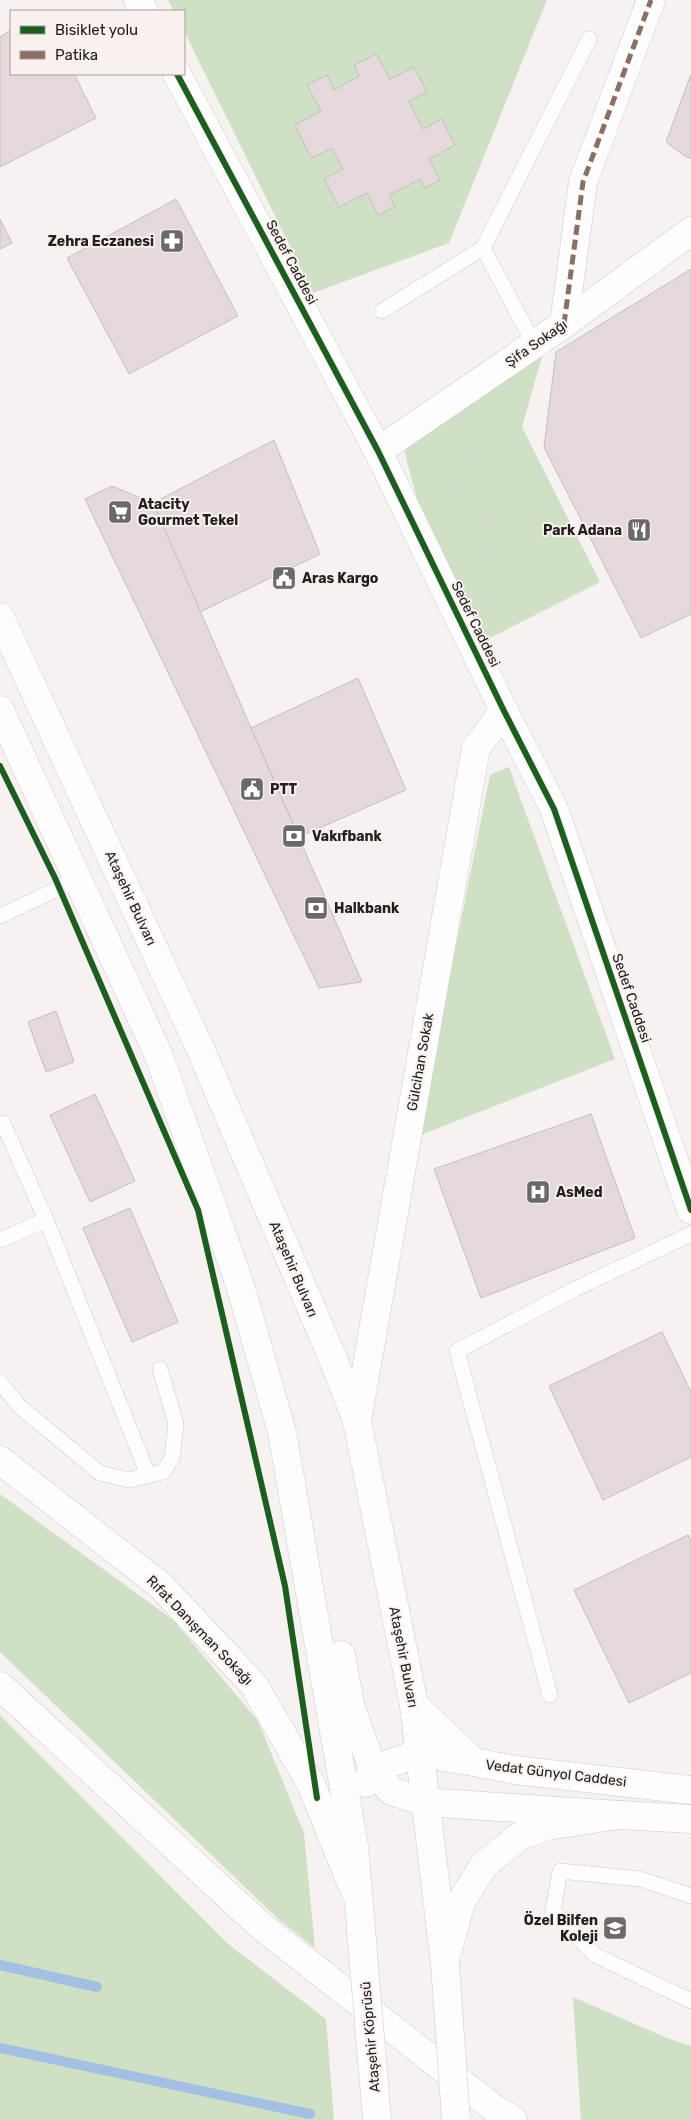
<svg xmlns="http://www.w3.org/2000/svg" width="691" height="2120" viewBox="0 0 691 2120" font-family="Rubik,sans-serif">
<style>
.green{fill:#cfe0c4}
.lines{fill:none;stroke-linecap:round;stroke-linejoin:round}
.stream{stroke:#a3c0e3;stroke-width:10}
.building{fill:#e6d9dc;stroke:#c3bfc0}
.service-casing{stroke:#cecbca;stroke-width:16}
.minor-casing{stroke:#cecbca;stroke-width:29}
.tertiary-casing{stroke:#cecbca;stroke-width:29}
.secondary-casing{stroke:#cecbca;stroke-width:29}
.motorway-casing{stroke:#cecbca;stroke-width:29}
.path{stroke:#dbd9d9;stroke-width:3;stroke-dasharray:1 4;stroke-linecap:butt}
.service{stroke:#fefdfd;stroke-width:15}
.minor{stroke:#fefdfd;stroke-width:28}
.tertiary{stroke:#fefdfd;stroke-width:28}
.secondary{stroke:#fefdfd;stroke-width:28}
.motorway{stroke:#fefdfd;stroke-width:28}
.secondary-bridge-casing{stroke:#cecbca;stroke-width:29;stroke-linecap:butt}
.secondary-bridge{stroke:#fefdfd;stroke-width:28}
.quiet{stroke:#8d6e63;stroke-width:5;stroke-dasharray:10 5;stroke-linecap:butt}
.cycleway-casing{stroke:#f9f1ee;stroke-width:9}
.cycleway{stroke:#1b5e20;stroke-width:6}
.labels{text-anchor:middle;stroke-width:4;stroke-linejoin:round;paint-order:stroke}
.poi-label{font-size:14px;font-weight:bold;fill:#22201f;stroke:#f9f1ee;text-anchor:start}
.street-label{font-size:14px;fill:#22201f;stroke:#f9f1ee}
</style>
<rect width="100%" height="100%" fill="#f6f2f1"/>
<!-- green -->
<g class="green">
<path d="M168 0H547L449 243 313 293 184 31V11H174Z"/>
<path d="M544 349 522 427 600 582 484 641 419 507 404 450Z"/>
<path d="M509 767 615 1059 418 1136 490 775Z"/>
<path d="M0 1494 173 1620 258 1721 304 1833 315 1948 277 1918 0 1652Z"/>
<path d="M0 1715 227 1943 326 2019 334 2120H0Z"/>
<path d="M573 1997 667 2038 691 2046V2120H581Z"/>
</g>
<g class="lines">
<!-- stream -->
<g class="stream">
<path d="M0 1965 97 1987"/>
<path d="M0 2048 310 2114"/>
</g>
</g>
<!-- building -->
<g class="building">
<path d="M11 30V74H74L96 118 0 167V37Z"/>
<path d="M376 54 390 79 414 67 427 92 409 101 423 129 442 119 455 145 429 159 440 180 425 188 420 179 389 195 395 207 378 215 367 193 339 207 324 179 343 169 332 148 311 158 295 125 321 111 307 85 327 75 334 90 359 76 354 65Z"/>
<path d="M691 74V158L686 157 666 142Z"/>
<path d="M176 199 238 316 129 374 67 258Z"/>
<path d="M0 219 12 243 0 249Z"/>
<path d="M691 269V614L641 638 544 447 556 352Z"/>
<path d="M274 440 320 554 200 612 153 503Z"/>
<path d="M112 486 153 503 362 982 319 988 85 499Z"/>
<path d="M358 678 406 790 299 837 251 728Z"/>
<path d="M56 1011 74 1062 46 1072 28 1022Z"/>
<path d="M95 1094 135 1181 90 1202 50 1115Z"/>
<path d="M591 1114 635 1238 481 1298 434 1169Z"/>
<path d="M130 1208 178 1322 132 1342 83 1228Z"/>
<path d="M662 1332 691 1392V1457L603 1500 549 1386Z"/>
<path d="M688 1535 691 1542V1673L629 1703 574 1590Z"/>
</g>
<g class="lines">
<defs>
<g id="service">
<path d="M382 311 483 248"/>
<path d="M534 344 483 248 589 39"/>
<path d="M0 916 77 880"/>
<path d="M3 1123 46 1220 148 1475"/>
<path d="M0 1240 46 1220"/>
<path d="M0 1382 19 1406 100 1473 129 1480 163 1472 172 1458 176 1424 160 1369"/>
<path d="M550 1695 457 1351 573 1290 691 1234"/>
<path d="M691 1896 640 1879 560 1871 553 1911 595 1955 691 2001"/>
</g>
<g id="minor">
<path d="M138 0 144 11"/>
<path d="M177 74 378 451 504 711 554 809 691 1210"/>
<path d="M564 324 583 182 651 0"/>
<path d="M378 451 564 324 691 231"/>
<path d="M357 1421 476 748 504 711"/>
</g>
<path id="tertiary" d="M0 1460 160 1585 254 1685 311 1784 355 1892"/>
<g id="secondary">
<path d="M0 617 200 1048 333 1359 357 1421 414 1705 445 1964"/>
<path d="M0 710 159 1056 240 1285 282 1432 354 1846 363 1953"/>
<path d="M341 1655 351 1708 373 1769 391 1791 425 1802 619 1815"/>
<path d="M414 1705 474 1762 515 1770 691 1790"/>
<path d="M366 1783 373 1769 420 1753 474 1762"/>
<path d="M448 1950 461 1902 484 1865 520 1836 547 1826 619 1815 691 1819"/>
</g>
<path id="motorway" d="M0 1686 261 1926 495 2109 513 2120"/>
</defs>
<!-- service casing -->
<use href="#service" class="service-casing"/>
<!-- minor casing -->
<use href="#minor" class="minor-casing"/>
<!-- tertiary casing -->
<use href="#tertiary" class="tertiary-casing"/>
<!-- secondary casing -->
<use href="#secondary" class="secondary-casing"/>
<!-- motorway casing -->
<use href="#motorway" class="motorway-casing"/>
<!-- path -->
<g class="path">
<path d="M456 434 474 462"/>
<circle cx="491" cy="487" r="30"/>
<path d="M432 493 462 490"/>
<path d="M465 564 488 552 489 517"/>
<path d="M484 604 506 591 510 575 488 552"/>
<path d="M445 1088 601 1038"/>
</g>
<!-- service -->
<use href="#service" class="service"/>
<!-- minor -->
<use href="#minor" class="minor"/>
<!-- tertiary -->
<use href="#tertiary" class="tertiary"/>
<!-- secondary -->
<use href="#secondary" class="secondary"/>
<!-- motorway -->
<use href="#motorway" class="motorway"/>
<defs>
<g id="secondary-bridge">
<path d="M363 1953 377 2120"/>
<path d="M445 1964 456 2120"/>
</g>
</defs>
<!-- secondary-bridge casing -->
<use href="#secondary-bridge" class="secondary-bridge-casing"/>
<!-- secondary-bridge -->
<use href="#secondary-bridge" class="secondary-bridge"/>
<!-- quiet -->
<path class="quiet" d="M564 324 583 182 651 0"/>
<defs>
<g id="cycleway">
<path d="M177 74 378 451 504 711 554 809 691 1210"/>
<path d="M0 766 55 878 198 1210 285 1586 317 1798"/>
</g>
</defs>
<!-- cycleway casing -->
<use href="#cycleway" class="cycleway-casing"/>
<!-- cycleway -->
<use href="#cycleway" class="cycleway"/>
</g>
<!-- icons -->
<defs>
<symbol id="pharmacy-square" viewBox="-11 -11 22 22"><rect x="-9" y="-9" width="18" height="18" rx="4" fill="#6c6a68" stroke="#f9f1ee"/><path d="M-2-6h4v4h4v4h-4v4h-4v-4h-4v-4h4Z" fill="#fff"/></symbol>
<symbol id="supermarket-square" viewBox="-11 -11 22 22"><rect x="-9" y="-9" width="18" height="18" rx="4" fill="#6c6a68" stroke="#f9f1ee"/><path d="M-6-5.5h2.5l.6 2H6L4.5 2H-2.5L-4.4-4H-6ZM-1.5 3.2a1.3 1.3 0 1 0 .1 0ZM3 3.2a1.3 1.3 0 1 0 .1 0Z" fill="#fff"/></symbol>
<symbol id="restaurant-square" viewBox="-11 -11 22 22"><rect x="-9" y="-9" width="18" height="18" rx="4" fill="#6c6a68" stroke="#f9f1ee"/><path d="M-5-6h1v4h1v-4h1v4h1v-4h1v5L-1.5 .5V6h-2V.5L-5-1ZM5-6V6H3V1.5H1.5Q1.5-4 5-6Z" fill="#fff"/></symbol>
<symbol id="civic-square" viewBox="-11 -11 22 22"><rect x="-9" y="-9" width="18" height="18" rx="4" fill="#6c6a68" stroke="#f9f1ee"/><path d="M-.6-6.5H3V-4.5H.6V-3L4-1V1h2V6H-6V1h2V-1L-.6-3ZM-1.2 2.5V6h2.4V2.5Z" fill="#fff"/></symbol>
<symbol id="bank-square" viewBox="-11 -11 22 22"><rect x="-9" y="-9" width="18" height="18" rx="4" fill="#6c6a68" stroke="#f9f1ee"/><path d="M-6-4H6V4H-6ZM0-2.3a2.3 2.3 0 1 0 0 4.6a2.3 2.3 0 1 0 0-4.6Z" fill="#fff"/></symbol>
<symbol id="hospital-square" viewBox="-11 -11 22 22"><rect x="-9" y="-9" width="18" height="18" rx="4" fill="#6c6a68" stroke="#f9f1ee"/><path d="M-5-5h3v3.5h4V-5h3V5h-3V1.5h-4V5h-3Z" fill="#fff"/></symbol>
<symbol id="school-square" viewBox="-11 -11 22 22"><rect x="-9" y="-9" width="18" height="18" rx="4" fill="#6c6a68" stroke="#f9f1ee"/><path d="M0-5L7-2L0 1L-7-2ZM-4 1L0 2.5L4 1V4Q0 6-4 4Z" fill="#fff"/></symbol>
</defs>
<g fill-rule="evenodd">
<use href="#pharmacy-square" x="158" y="227" width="28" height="28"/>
<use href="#supermarket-square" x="106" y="498" width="28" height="28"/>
<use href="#restaurant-square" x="625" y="516" width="28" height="28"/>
<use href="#civic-square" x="270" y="564" width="28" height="28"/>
<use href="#civic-square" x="238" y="775" width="28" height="28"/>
<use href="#bank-square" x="280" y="822" width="28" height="28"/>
<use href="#bank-square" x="302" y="894" width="28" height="28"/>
<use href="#hospital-square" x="524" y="1178" width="28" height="28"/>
<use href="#school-square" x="601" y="1914" width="28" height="28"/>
</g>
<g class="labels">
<!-- poi labels -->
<g class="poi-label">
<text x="154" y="246" text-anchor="end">Zehra Eczanesi</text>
<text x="138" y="509">Atacity<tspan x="138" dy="16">Gourmet Tekel</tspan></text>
<text x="622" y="535" text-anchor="end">Park Adana</text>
<text x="302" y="583">Aras Kargo</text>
<text x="270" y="794">PTT</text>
<text x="312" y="841">Vakıfbank</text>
<text x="334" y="913">Halkbank</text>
<text x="556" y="1197">AsMed</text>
<text x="598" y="1925" text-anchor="end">Özel Bilfen<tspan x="598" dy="16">Koleji</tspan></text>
</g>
<!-- street labels -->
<g class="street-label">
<text transform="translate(292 262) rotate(62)" y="5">Sedef Caddesi</text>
<text transform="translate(536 343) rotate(-35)" y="5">Şifa Sokağı</text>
<text transform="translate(476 624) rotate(64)" y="5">Sedef Caddesi</text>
<text transform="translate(131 898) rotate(65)" y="5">Ataşehir Bulvarı</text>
<text transform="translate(632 998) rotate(71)" y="5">Sedef Caddesi</text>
<text transform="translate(420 1062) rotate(-80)" y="5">Gülcihan Sokak</text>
<text transform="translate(294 1269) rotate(67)" y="5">Ataşehir Bulvarı</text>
<text transform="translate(200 1630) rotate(46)" y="5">Rıfat Danışman Sokağı</text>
<text transform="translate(404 1657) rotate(79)" y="5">Ataşehir Bulvarı</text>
<text transform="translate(556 1773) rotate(7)" y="5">Vedat Günyol Caddesi</text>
<text transform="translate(370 2037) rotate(-95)" y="5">Ataşehir Köprüsü</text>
</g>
</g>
<!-- legend -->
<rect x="10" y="10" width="175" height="65" fill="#f9f1ee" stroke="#a39d9b"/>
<rect x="20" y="26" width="25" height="8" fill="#1b5e20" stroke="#a39d9b"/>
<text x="55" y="35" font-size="15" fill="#22201f">Bisiklet yolu</text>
<rect x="20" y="51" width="25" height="8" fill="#8d6e63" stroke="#a39d9b"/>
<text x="55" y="60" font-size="15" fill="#22201f">Patika</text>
</svg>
